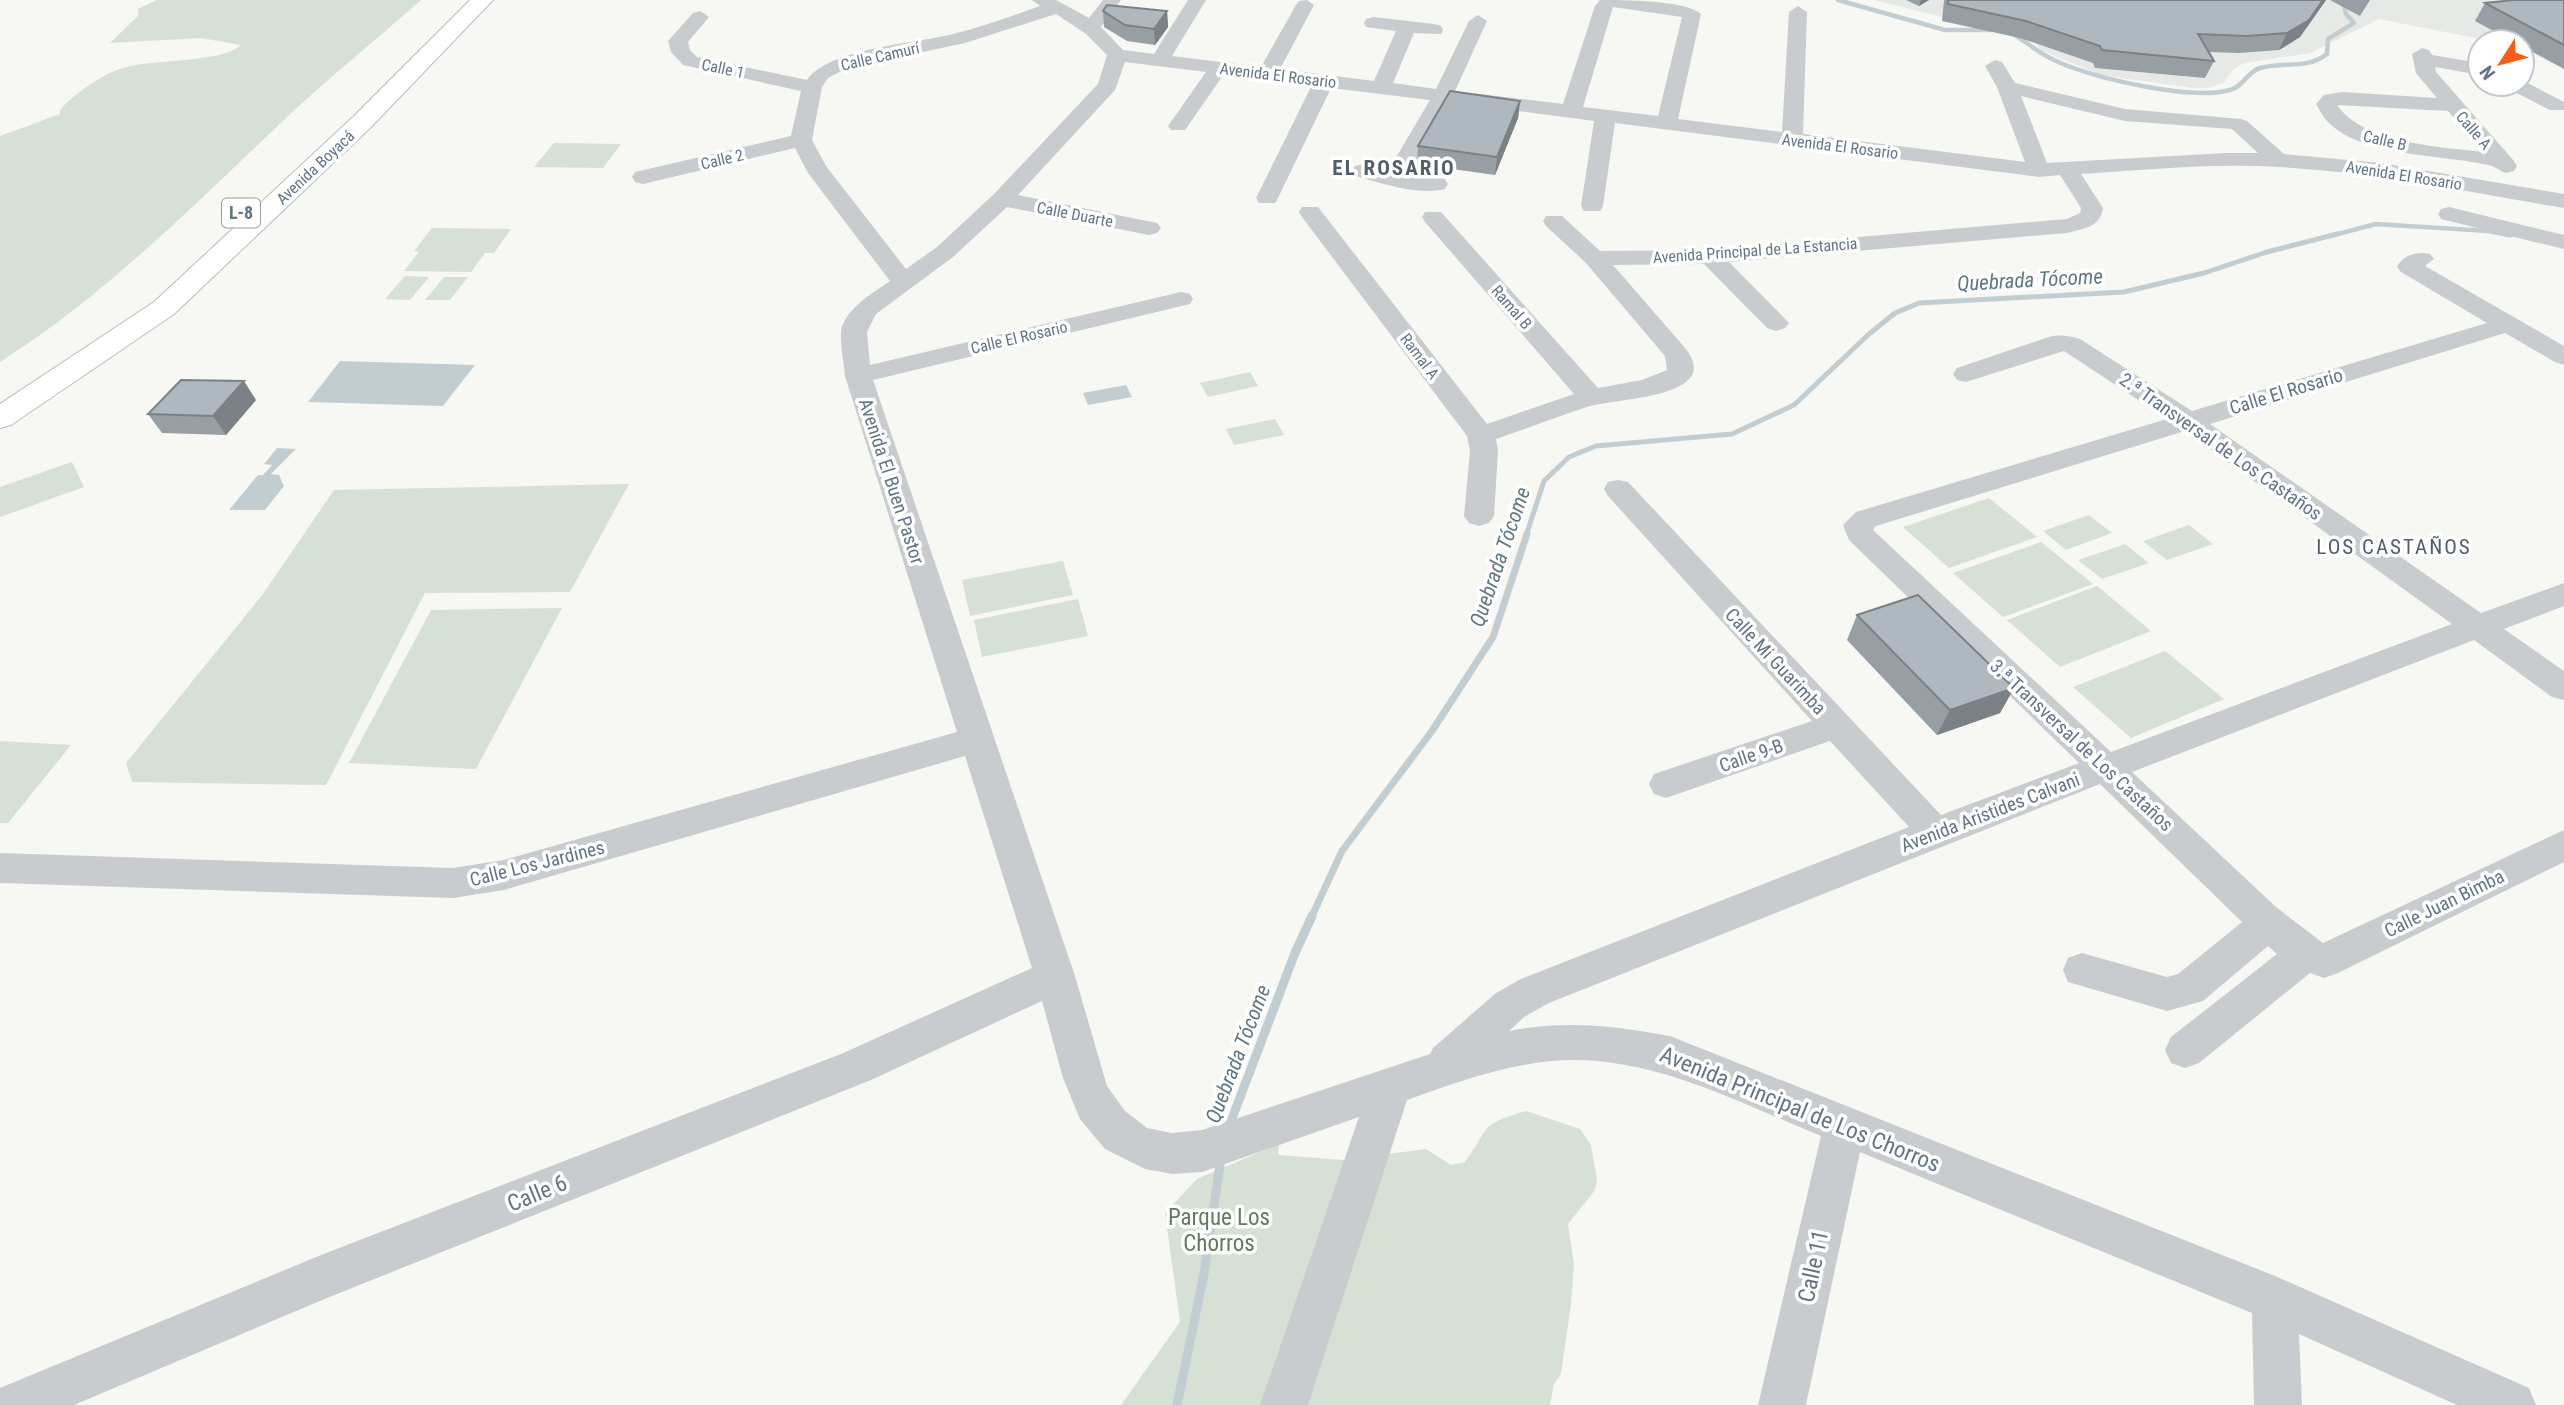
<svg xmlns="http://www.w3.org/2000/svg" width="2564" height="1405" viewBox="0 0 2564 1405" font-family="'Roboto Condensed',sans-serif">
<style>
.built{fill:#e7e9e7}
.green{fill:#d7e0d4}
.water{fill:#c2cdd2}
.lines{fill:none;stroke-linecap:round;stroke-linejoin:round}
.stream-far3{stroke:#c2cdd2;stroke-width:4.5}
.stream-far2{stroke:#c2cdd2;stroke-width:5}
.stream-far1{stroke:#c2cdd2;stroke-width:7}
.stream{stroke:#c2cdd2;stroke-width:9}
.highway-casing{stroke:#babdc0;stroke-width:2}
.minor{fill:#c9cccf;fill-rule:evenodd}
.highway{fill:#fff;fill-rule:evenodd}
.wall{fill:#979ea4}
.shaded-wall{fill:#7b8186}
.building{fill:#b0b8bf;stroke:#7b8186;stroke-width:2}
.labels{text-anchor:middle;stroke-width:7;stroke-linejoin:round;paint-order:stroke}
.far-street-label{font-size:16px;fill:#637488;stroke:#fff}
.shield{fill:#fff;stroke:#929eac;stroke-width:2}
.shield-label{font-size:18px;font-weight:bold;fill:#637488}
.street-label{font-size:19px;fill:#637488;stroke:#fff}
.far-district-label{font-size:21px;font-weight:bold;letter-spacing:2px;fill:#515e6c;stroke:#fff}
.water-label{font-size:21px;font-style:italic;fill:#5f7784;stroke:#fff}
.neighbourhood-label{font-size:21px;letter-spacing:2px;fill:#515e6c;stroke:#fff}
.near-street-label{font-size:23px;fill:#637488;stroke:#fff}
.near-park-label{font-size:23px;fill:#61795e;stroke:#fff}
</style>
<rect width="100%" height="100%" fill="#f7f7f3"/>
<!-- built -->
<path class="built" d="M1874 0H2564V69L2522 48V42H2496L2379 19 2310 53 2244 63 2233 70 2223 83 2208 88H2193L2100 75 2041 50 2034 40Z"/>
<!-- green -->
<g class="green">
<path d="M157 0H421C377 39 331 76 288 116 197 202 107 294 0 362V136L60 114V110C74 94 102 74 123 68 151 59 223 63 241 45L201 38 110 43 138 16V9Z"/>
<path d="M554 143 621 144 603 168 534 167Z"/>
<path d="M432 228 511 229 494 253H485L471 272 404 271 419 252 414 251Z"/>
<path d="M405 276 429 277 410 300 385 299Z"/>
<path d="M444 277H468L450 300H425Z"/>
<path d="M1250 372 1258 386 1208 397 1200 383Z"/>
<path d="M1275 419 1284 435 1234 445 1226 429Z"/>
<path d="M72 462 84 487 0 517V487Z"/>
<path d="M629 484 570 592 425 593 326 785 132 782 126 763 263 594 334 490Z"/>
<path d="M1989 498 2037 537 1949 568 1903 527Z"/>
<path d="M2089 515 2112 533 2066 550 2043 531Z"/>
<path d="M2189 525 2213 544 2167 560 2143 541Z"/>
<path d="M2041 542 2093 584 2003 617 1953 573Z"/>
<path d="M2125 544 2149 563 2102 579 2078 560Z"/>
<path d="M1063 561 1073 595 970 616 962 580Z"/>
<path d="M2097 586 2151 631 2060 667 2007 620Z"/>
<path d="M1078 599 1088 636 982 657 974 620Z"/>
<path d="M562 608 476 769 349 763 431 610Z"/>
<path d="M2165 651 2224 699 2131 738 2073 687Z"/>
<path d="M0 741 71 745 8 823H0Z"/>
<path d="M1526 1111 1580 1129 1591 1145 1597 1179 1595 1190 1568 1224 1574 1264 1571 1304 1561 1374 1554 1384 1550 1405H1121L1180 1322 1165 1213 1197 1179 1279 1144 1278 1155 1344 1160 1426 1149 1451 1165 1465 1162C1491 1126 1479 1125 1526 1111Z"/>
</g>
<!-- water -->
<g class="water">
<path d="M340 361 475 365 443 406 308 402Z"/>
<path d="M1126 385 1132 397 1088 405 1083 393Z"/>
<path d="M277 448 296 449 271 474 279 475 284 486 265 510H229L258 475H263L272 465 264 464Z"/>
</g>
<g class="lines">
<!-- stream-far3 -->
<g class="stream-far3">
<path d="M1838 0 1945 30H1990"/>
<path d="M2015 35C2029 44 2040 54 2056 61 2094 78 2190 101 2230 90 2243 87 2247 72 2260 68 2283 61 2307 70 2327 54L2328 39 2354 23 2346 14 2343 0"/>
<path d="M2330 236 2376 224 2488 231 2510 235"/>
</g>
<!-- stream-far2 -->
<g class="stream-far2">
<path d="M2505 234 2510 235"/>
<path d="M1526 536 1544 481 1569 457 1596 446 1732 434 1794 405 1869 334 1895 313 1919 303 2124 292 2204 273 2267 252 2337 234"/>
</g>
<!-- stream-far1 -->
<path class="stream-far1" d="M1311 918 1342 851 1432 731 1493 637 1527 534"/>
<!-- stream -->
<g class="stream">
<path d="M1228 1129 1295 953 1312 916"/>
<path d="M1177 1405 1204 1274 1221 1158"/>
</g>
<defs>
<path id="highway" d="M470 0H493L371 127 174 314 11 425 0 428V404L154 302 353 117Z"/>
</defs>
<!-- highway casing -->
<use href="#highway" class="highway-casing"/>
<!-- minor -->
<g class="minor">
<path d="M1032 0H1056L1089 18 1103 0H1121L1101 27 1123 50 1154 54 1188 0H1206L1172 56 1261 67 1296 5 1299 1 1307 0 1314 5 1280 69 1374 81 1396 31 1366 27 1364 23 1366 19 1373 17 1434 24 1441 26 1443 30 1441 34 1414 33 1393 83 1436 89 1469 21 1478 15 1487 21 1455 91 1563 104 1595 6 1600 0C1623 0 1686 0 1701 14L1678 119 1782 132 1789 12 1798 6 1807 12 1803 134 2025 162 1997 87 1985 66 1995 60 2002 62 2015 83 2125 109 2241 119 2247 121 2284 154 2381 163 2564 194V208C2469 192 2374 172 2278 167 2213 163 2146 170 2081 174L2103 208C2101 227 2083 229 2067 233L1729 262 1789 323 1785 328 1776 331 1767 328 1704 264 1613 265 1686 349C1692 357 1698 369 1690 378 1672 399 1614 399 1587 407 1556 417 1526 429 1496 439L1498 451 1494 516 1489 523 1479 526 1469 523 1464 516 1470 451 1467 436 1302 217 1299 212 1302 207H1318L1487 424 1574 394 1425 222 1422 217 1425 212H1441L1598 388 1642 380 1667 370 1665 356 1586 263 1546 226 1543 221 1546 216H1562L1600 251 1710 250 2067 219 2080 213 2081 208 2060 175 2039 177 1615 123 1603 206 1600 211H1584L1581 206 1594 121 1449 102 1408 174 1445 179 1448 184 1445 189C1417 196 1382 183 1355 176L1352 171 1355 166 1363 164 1388 171 1430 100 1331 88 1278 198 1275 203H1259L1256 198 1312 85 1224 74 1185 130H1171L1168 126 1206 72 1125 62 1115 90 1018 195 1157 223 1161 228 1157 233 1149 235 1007 207 953 257 876 314 867 332 870 365 1181 292 1190 294 1193 299 1190 304 873 380 1075 976 1107 1086 1125 1111 1147 1128 1172 1133 1202 1130 1430 1054 1433 1048 1496 993 1521 979 1909 827 1830 741 1666 798 1654 794 1649 784 1654 774 1812 721 1608 496 1604 489 1608 482 1618 480 1628 482 1941 815 2079 763 1849 540 1843 525 1856 512 2167 419 2064 351 1966 382 1957 380 1953 374 1957 368 2049 337C2060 334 2069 336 2080 339L2192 411 2487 323 2401 272 2397 267C2403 255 2417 251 2430 254L2434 259 2425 266 2564 346V365L2555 362 2505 333 2210 424 2481 613 2564 583V606L2504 629 2564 671V700L2552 697 2474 640 2132 772 2276 907 2323 943 2564 830V862L2338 973 2324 978 2310 973 2199 1063 2185 1068 2171 1063 2165 1050 2171 1037 2277 954 2268 946 2203 1001 2167 1011 2068 982 2063 970 2068 958 2082 953 2167 977 2178 974 2242 922 2100 784 1549 1003 1524 1017 1509 1031C1568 1020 1612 1026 1670 1036L2275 1276 2529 1388 2536 1405H2457L2299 1334 2302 1405H2254L2252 1313 1860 1152 1806 1405H1758L1821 1136C1730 1099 1636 1047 1535 1063 1490 1070 1449 1085 1407 1100L1308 1405H1260L1359 1117 1202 1172 1172 1174 1145 1169 1105 1149 1080 1119 1063 1078 1042 1001 871 1080 327 1298 74 1405H0V1388L321 1255 841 1054 1032 968 965 756 504 890 453 898 0 883V853L453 868 504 860 957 732 845 376C844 362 840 346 841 332 844 309 873 293 890 281L808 173 795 148 643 184 635 182 632 177 635 172 791 136 801 91 683 65 671 52 668 41 693 13 700 11 709 17 688 42 690 50 697 57 807 80C829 48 914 44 953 34 982 27 1011 16 1040 6ZM1613 7 1682 17 1658 116 1583 107ZM1056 14 1086 34 1107 55 1098 84 994 194 937 247 906 269 826 166 812 140 822 87 828 78 847 68 965 43ZM2021 96 2125 121 2232 129 2258 153H2226L2047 163ZM2185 431 2452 624 2111 752 1873 530 1876 526Z"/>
<path d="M2422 48 2429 50 2432 55 2480 63V75L2435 67 2436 72 2514 161 2517 166 2514 171 2506 173C2500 171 2497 168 2492 166 2446 154 2363 158 2328 122 2323 117 2320 110 2316 104L2324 95 2342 92 2437 98 2416 73 2412 54ZM2337 105 2448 111 2483 152C2440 147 2363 143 2337 105Z"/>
<path d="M2522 80 2564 102V110H2550L2507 88 2504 84H2522Z"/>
<path d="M2449 207 2564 235V249L2441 219 2438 214 2441 209Z"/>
</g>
<!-- highway -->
<use href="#highway" class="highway"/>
</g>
<!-- wall -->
<g class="wall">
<path d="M1906 0H1929L1919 6Z"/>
<path d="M1944 0H2326L2300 37 2279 50 2239 53 2209 52 2214 61 2205 78 2095 68 2093 63 2020 38 1942 21Z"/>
<path d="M2330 0H2370L2360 16Z"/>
<path d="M2564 0V69L2522 46V42H2514L2475 21 2485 3Z"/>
<path d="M1103 11H1167L1168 27 1155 45 1127 41 1104 27Z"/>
<path d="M1520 101 1518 118 1495 175 1417 164 1418 146Z"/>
<path d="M256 400 226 435 162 433 148 414Z"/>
<path d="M1857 615 2014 688 2000 713 1937 735 1847 640Z"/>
</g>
<!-- shaded-wall -->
<g class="shaded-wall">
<path d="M1921 0H1929L1919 6Z"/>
<path d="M2323 0H2326L2300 37 2279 50 2287 33Z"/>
<path d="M1167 11 1168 27 1155 45 1154 29Z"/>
<path d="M1520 101 1518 118 1495 175 1497 157Z"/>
<path d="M244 381 256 400 226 435 213 416Z"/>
<path d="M2014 688 2000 713 1937 735 1950 710Z"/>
</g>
<!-- building -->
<g class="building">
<path d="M1948 0H2323L2309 20 2287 33 2247 36 2198 34 2214 61 2102 50 2100 46 2026 21 1948 4Z"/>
<path d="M2514 0H2564V45L2485 3Z"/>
<path d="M1107 5 1167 11 1154 29 1125 25 1103 11Z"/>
<path d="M1450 91 1520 101 1497 157 1418 146Z"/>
<path d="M181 380 244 381 213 416 148 414Z"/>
<path d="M1918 595 2014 688 1950 710 1857 615Z"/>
</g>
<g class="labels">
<!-- far-street labels -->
<g class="far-street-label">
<text transform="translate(880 56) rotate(-13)" y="6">Calle Camurí</text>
<text transform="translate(723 68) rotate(12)" y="6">Calle 1</text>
<text transform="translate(1278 75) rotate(7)" y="6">Avenida El Rosario</text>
<text transform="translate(2474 130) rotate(49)" y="6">Calle A</text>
<text transform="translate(2385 140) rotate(13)" y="6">Calle B</text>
<text transform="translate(1840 146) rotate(7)" y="6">Avenida El Rosario</text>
<text transform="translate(722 159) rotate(-13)" y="6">Calle 2</text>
<text transform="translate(315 167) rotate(-43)" y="6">Avenida Boyacá</text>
<text transform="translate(2404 175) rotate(9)" y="6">Avenida El Rosario</text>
<text transform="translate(1075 214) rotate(11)" y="6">Calle Duarte</text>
<text transform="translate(1755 250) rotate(-4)" y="6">Avenida Principal de La Estancia</text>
<text transform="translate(1512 307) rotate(49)" y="6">Ramal B</text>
<text transform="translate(1019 337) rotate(-13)" y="6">Calle El Rosario</text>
<text transform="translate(1420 356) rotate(53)" y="6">Ramal A</text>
</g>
<!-- shield labels -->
<rect class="shield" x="222" y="198.5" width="38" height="29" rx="5"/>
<g class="shield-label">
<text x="241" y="219">L-8</text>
</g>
<!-- street labels -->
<g class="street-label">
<text transform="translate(2286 391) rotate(-17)" y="7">Calle El Rosario</text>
<text transform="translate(2221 446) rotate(35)" y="7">2.ª Transversal de Los Castaños</text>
<text transform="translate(892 481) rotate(72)" y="7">Avenida El Buen Pastor</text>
<text transform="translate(1776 661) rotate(47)" y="7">Calle Mi Guarimba</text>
<text transform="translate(2082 745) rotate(43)" y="7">3.ª Transversal de Los Castaños</text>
<text transform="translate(1751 755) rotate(-19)" y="7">Calle 9-B</text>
<text transform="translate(1990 812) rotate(-21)" y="7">Avenida Aristides Calvani</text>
<text transform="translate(537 863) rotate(-14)" y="7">Calle Los Jardines</text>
<text transform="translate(2444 903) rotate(-26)" y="7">Calle Juan Bimba</text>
</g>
<!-- far-district labels -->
<g class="far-district-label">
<text x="1394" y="175">EL ROSARIO</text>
</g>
<!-- water labels -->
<g class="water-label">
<text transform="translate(2030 280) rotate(-3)" y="7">Quebrada Tócome</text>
<text transform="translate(1500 557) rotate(-71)" y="7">Quebrada Tócome</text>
<text transform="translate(1238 1054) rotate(-69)" y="7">Quebrada Tócome</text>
</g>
<!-- neighbourhood labels -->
<g class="neighbourhood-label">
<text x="2394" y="554">LOS CASTAÑOS</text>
</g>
<!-- near-street labels -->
<g class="near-street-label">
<text transform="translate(1800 1109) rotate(22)" y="8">Avenida Principal de Los Chorros</text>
<text transform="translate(537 1193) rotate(-22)" y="8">Calle 6</text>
<text transform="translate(1813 1266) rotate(-78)" y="8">Calle 11</text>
</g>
<!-- near-park labels -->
<g class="near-park-label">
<text x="1219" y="1225">Parque Los<tspan x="1219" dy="26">Chorros</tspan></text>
</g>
</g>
<!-- north arrow -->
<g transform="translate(2501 63) rotate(234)"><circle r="33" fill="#ffffff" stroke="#c1c7cf" stroke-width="2"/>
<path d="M0-5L12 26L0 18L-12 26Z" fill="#f55e15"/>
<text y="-10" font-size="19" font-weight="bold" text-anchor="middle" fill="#637488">N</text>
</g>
</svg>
